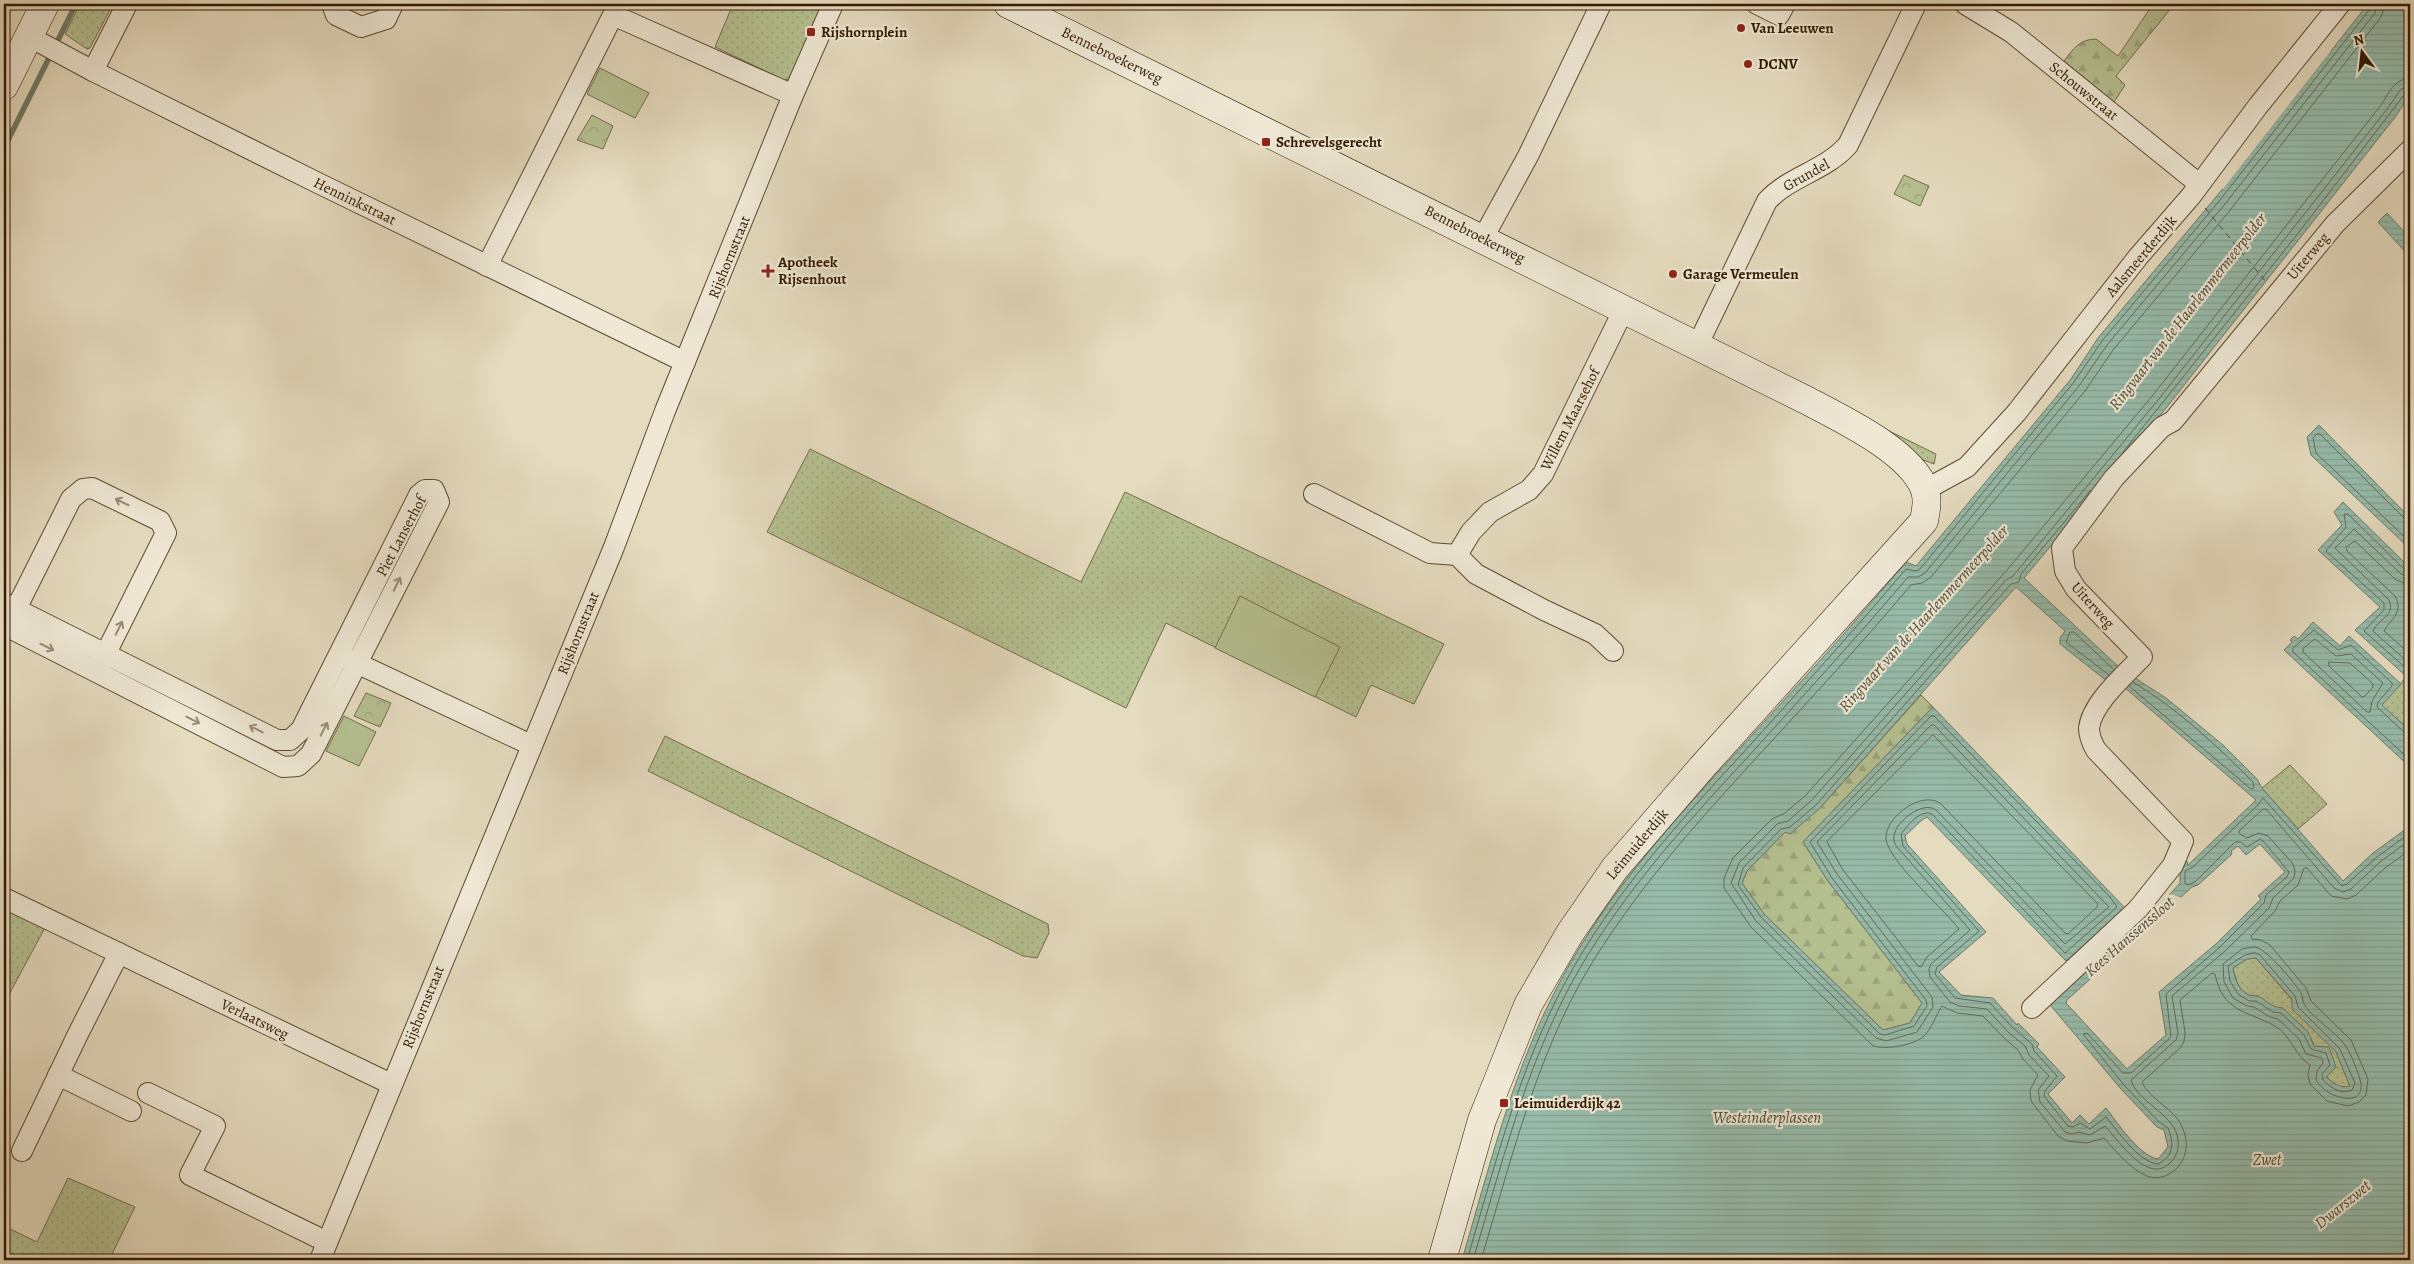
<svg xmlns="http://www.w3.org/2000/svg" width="2414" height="1264" viewBox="0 0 2414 1264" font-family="Alegreya,serif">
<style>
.grass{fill:url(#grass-dots);stroke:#746d48}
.forest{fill:url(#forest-firs);stroke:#746d48}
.park{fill:url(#park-crowns);stroke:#746d48}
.pitch{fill:#b5c091;stroke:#746d48}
.water{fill:url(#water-rules);stroke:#6f7b67;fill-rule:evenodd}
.pier{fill:#e5dbbf}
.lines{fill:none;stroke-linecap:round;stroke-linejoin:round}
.shore{stroke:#646b56;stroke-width:1}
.stream{stroke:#6f7b67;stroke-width:5.5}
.ferry{stroke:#504b34;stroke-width:1;stroke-dasharray:6 5;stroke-linecap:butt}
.street-casing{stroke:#5f4a30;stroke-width:22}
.secondary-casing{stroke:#321a00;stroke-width:29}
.street{stroke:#eee8d5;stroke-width:20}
.secondary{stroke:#eee8d5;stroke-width:28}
.oneway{stroke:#998b75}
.poi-dot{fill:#8f2418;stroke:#eee8d5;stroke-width:2}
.labels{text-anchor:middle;stroke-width:4.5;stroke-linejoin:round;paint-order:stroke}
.poi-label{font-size:15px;font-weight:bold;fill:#321a00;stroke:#eee8d5;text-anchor:start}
.street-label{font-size:15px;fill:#321a00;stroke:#eee8d5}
.water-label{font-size:16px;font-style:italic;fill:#504b34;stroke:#eee8d5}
</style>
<defs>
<pattern id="grass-dots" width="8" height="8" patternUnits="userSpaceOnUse" patternTransform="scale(1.25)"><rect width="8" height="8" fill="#b5c091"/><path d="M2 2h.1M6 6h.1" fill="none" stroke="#9ca47b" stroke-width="1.8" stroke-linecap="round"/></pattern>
<pattern id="forest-firs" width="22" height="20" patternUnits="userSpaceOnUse" patternTransform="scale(1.25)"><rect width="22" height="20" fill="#b5c091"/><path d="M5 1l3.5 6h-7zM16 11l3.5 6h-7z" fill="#9ca47b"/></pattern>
<pattern id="park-crowns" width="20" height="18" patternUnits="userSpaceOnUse" patternTransform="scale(1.25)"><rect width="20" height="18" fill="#b5c091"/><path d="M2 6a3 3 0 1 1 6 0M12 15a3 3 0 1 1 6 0" fill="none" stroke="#9ca47b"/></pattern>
<pattern id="water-rules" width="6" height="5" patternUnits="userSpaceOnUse" patternTransform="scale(1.25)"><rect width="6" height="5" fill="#97bcac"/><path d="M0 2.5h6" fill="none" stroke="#83a192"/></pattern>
</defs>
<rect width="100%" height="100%" fill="#e5dbbf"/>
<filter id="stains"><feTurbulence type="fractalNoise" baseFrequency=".004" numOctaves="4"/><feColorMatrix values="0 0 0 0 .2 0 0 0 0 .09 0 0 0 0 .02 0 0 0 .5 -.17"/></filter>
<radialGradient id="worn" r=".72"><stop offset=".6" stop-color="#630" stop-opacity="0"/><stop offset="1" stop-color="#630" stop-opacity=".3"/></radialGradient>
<!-- grass -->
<g class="grass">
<path d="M80 4H113L90 48 87 49 65 34Z"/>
<path d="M733 4H822L792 78 784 80 715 47Z"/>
<path d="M1885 429 1936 454 1934 464 1918 458 1884 430Z"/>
<path d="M810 449 1081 582 1125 492 1444 644 1414 704 1371 685 1356 717 1166 623 1126 708 767 532Z"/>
<path d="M2410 673V731L2381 705Z"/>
<path d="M665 736 1048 924 1049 933 1037 958 1023 956 648 771Z"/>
<path d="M2290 765 2327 804 2298 829 2262 788Z"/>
<path d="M1690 802 1630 875 1596 923 1609 889Z"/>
<path d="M4 903 47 924 6 1000 4 999Z"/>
<path d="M2256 958 2292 1000 2293 1009 2336 1052 2350 1086C2322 1095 2319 1049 2308 1033 2297 1016 2273 1008 2258 996 2241 997 2236 982 2233 968L2247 959Z"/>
<path d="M68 1178 135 1207 109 1260H4V1226L37 1242Z"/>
</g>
<!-- forest -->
<g class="forest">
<path d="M2153 4H2185L2181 10 2172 7 2116 76 2125 85 2114 102 2064 61C2073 49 2080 39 2096 39L2118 56Z"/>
<path d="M1921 695 1933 707 1803 842 1828 881 1922 1003 1910 1023 1883 1030 1764 914 1742 883 1747 871 1785 832 1819 809Z"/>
</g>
<!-- park -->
<g class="park">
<path d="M592 115 613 126 603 149 577 140Z"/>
<path d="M1904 175 1929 186 1920 206 1894 194Z"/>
<path d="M366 693 391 703 380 727 354 716Z"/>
</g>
<!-- pitch -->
<g class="pitch">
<path d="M600 68 649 93 635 118 587 94Z"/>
<path d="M1240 596 1340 647 1315 697 1215 648Z"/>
<path d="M344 716 376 732 359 766 326 751Z"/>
</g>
<!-- water -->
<g class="water">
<path d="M2368 4H2410V94L2396 116 2167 407 2024 578 2121 669 2166 698 2223 745 2257 779 2262 788 2343 881 2373 853 2410 826V1260H1462C1490 1165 1514 1066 1562 978 1609 891 1676 818 1743 745 1798 685 1853 625 1906 562L1916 566 2071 379 2098 338 2216 197ZM2016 587 2065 631 2060 638V644L2108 682 2124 687 2256 800 2188 865 2187 861 2180 869V883L2154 912 2122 942 2115 936 2046 1000 2121 1089 2157 1127 2164 1130 2168 1147 2158 1159C2139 1156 2117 1122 2106 1108L2089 1124 2080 1115 2072 1123 2048 1094 2065 1077 2037 1047 2039 1044 2018 1023 2017 1025 1993 998 1961 995 1939 972 1986 932 1907 844 1905 836 1922 820 1927 817 2066 961 2125 908 1933 707 1803 842 1828 881 1922 1003 1910 1023 1883 1030 1764 914 1742 883 1747 871 1785 832 1790 834 1819 809ZM2260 844 2285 872 2258 896 2261 899 2217 943 2159 992 2166 1035 2127 1069 2066 1003 2067 1000 2192 887 2198 885 2232 854 2231 851 2238 846 2246 855ZM2256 958 2292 999V1009L2336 1052 2350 1086C2340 1089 2334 1083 2326 1077L2336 1067 2329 1047 2314 1046 2308 1032 2283 1008C2268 1007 2267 999 2257 996 2255 995 2252 996 2249 995 2238 990 2235 979 2233 968L2247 959Z"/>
<path d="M2387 213 2410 238V257L2378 222Z"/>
<path d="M2319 425 2410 518V549L2311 455 2307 437Z"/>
<path d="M2343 502 2410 568V673L2407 677 2355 630 2380 607 2318 550 2342 525 2334 512Z"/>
<path d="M2313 622 2340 646 2349 636 2401 684 2382 705 2410 731V767L2284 650 2292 642 2290 640 2294 636 2298 639Z"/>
</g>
<!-- pier -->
<g class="pier">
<path d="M2329 50 2331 51 2223 189 2220 187Z"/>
<path d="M2171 894 2182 898 2161 917 2154 909Z"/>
</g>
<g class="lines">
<!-- shore -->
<g class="shore">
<path d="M2410 78C2394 79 2389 93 2381 105L2153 395 2007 570 1806 795 1785 813 1772 819 1733 858 1724 878V888L1751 927 1872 1045C1883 1051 1915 1045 1924 1036 1932 1028 1936 1015 1942 1006L1957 1013 1983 1016 2003 1037 2018 1050 2023 1059 2038 1075 2030 1090 2031 1101 2058 1136 2067 1141 2087 1143 2104 1138C2116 1151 2130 1169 2147 1176 2165 1183 2184 1167 2186 1149 2187 1142 2185 1133 2182 1127 2177 1111 2149 1099 2142 1082L2179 1049 2184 1042 2185 1032 2180 1000 2212 973 2215 974C2223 1012 2245 1010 2275 1026 2291 1035 2295 1056 2310 1065L2308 1075 2310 1084 2327 1101 2348 1106 2359 1102 2366 1095 2368 1079 2351 1040 2311 1001 2306 988 2270 945 2261 940 2252 939 2251 936 2275 911 2280 901 2298 885 2304 868H2307L2331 896 2347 899 2356 895 2385 868 2410 850"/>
<path d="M2410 86 2401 89 2387 109 2158 400 2013 576 2006 580 1812 800 1788 821 1777 824 1739 863 1731 883 1756 921 1876 1038 1886 1041 1917 1032 1933 1007 1932 997 1837 874 1817 842 1931 725H1934L2109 907 2065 944 1936 810C1923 800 1895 822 1894 836 1893 840 1895 844 1897 847L1970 930 1931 964 1929 969 1930 977 1950 1002 1959 1006 1987 1009 2008 1032 2025 1046 2029 1055 2049 1076 2038 1090 2040 1102 2065 1132 2072 1134 2079 1132 2090 1135 2105 1126C2119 1141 2148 1185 2170 1163 2178 1155 2180 1146 2177 1135 2172 1114 2137 1101 2131 1080L2176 1040 2178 1033 2172 996 2225 951 2269 908 2273 898 2294 878 2295 871 2293 864 2268 836 2259 833 2247 838 2240 834 2239 831 2263 809H2266L2334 888 2343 892 2351 889 2380 862 2410 840"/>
<path d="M2123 452 2296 236 2404 95 2410 92"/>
<path d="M2090 491 2021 574 2019 582 2011 584 1816 805 1790 827 1781 829 1743 868 1738 885 1761 917 1880 1034 1885 1035 1914 1026 1927 1006 1926 1000 1832 878 1810 842 1931 716H1934L2110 897 2117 907 2065 953 1932 814C1920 809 1908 825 1901 834L1903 846 1979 931 1937 967 1935 974 1955 998 1990 1003 2012 1027 2032 1044 2034 1051 2057 1076 2045 1091 2044 1096 2068 1126 2073 1127 2080 1123 2090 1129 2106 1117C2118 1131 2138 1162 2158 1164 2174 1156 2174 1143 2168 1128L2159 1122 2124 1085 2083 1034 2087 1033 2123 1073H2131L2171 1037 2166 994 2220 947 2264 903 2266 895 2287 877 2289 872 2264 842 2260 839 2247 847 2241 842H2235L2196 881 2188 885 2185 883V871L2193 867 2258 805 2263 798 2342 886 2347 884 2377 857 2410 833"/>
<path d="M2410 521 2405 519 2320 434H2317L2313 438 2316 453 2410 542"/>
<path d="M2410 571 2405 570 2348 514H2344L2346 527 2326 551 2384 603V610L2364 631 2407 669 2410 670"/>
<path d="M2410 577 2401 574 2354 529 2335 548 2389 600C2396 616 2378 619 2373 631L2410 664"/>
<path d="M2410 585 2396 580 2355 541 2346 547 2347 551 2395 596C2404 613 2391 618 2384 631L2410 654"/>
<path d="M2315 639 2336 656 2351 654 2383 683 2372 701 2370 712H2367L2303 652V649Z"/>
<path d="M2329 662 2350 663 2373 684V687L2365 696 2362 697 2329 666Z"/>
<path d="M2109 675 2066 642 2070 632H2074L2114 670"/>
<path d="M2129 686 2251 789 2254 788 2253 782C2216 745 2178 709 2133 682"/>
<path d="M1933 735 2098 904 2097 907 2068 934 2065 933 1941 804C1922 789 1884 818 1886 839 1889 862 1943 908 1959 929L1927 957 1921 967 1918 966 1843 870 1827 842Z"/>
<path d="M2410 735 2405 733 2377 707 2378 702 2392 686V683L2351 645 2338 650 2314 630 2293 648V652L2410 760"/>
<path d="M2255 947C2266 948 2294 982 2301 993 2303 996 2302 1000 2304 1004 2310 1016 2336 1032 2345 1045 2350 1051 2360 1076 2361 1084 2364 1110 2322 1096 2316 1079L2317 1071 2323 1063 2322 1058 2306 1054 2299 1039 2278 1019 2270 1017 2254 1007 2247 1006 2233 998 2224 982 2223 964 2242 949Z"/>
<path d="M2255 953 2260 955 2295 996 2298 1007 2340 1049 2355 1083 2352 1090C2340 1095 2332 1088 2323 1080L2322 1074 2330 1065 2326 1053 2311 1049 2304 1035 2281 1013 2273 1012 2256 1001H2249L2238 994 2230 981 2228 966 2245 955Z"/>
<path d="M1467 1260C1495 1166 1519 1068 1566 981 1612 896 1677 824 1742 754 1797 693 1853 632 1906 569L1916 571 1920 569 2074 382 2102 341 2220 200 2370 9 2371 4"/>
<path d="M1473 1260C1501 1167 1525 1070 1571 984 1617 900 1681 829 1746 759 1800 699 1856 639 1908 577H1918L1925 573 2079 386 2107 345 2225 204 2375 13 2377 4"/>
<path d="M1481 1260C1509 1168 1532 1073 1578 987 1623 906 1685 836 1747 768 1802 708 1858 648 1911 585L1922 583 1931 577 2085 391 2113 350 2231 209 2381 17 2385 4"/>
</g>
<!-- stream -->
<path class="stream" d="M4 148 76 4"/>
<!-- ferry -->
<path class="ferry" d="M2205 208 2266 282"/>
<defs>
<g id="street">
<path d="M332 4 336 15 361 27 386 19 393 4"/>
<path d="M1757 4 1779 15 1785 4"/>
<path d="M1965 4 2011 32 2199 184"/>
<path d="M28 36 93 71 318 183 685 362"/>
<path d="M93 71 127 4"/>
<path d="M1483 238 1528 156 1601 4"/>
<path d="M487 266 613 15 793 95"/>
<path d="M1692 342 1701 338 1767 201C1790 176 1825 171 1848 145L1916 4"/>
<path d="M1925 490 1967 467 2017 412 2138 257 2191 196 2258 106 2340 4"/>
<path d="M1314 494 1430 553 1457 555 1476 574 1544 610 1595 634 1613 651"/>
<path d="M1457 555 1471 532 1490 512 1529 490 1543 474 1624 309"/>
<path d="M4 603 277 740H290L301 730 419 495 425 490H434L439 502 311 754 298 766 283 767 4 625"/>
<path d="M11 619 71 499 83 489 92 488 160 521 166 533 100 665"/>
<path d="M348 659 531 745"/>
<path d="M4 898 391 1084"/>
<path d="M2032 1008 2138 909 2173 865 2183 841 2096 750C2092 743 2089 736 2089 728 2092 703 2125 675 2142 657L2076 589 2065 571 2062 548 2114 478 2162 427 2173 421 2335 224 2410 150"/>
<path d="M58 1075 131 1111"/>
<path d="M148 1093 215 1126 190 1175 327 1242"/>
<path d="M22 1151 77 1036 119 953"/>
<path d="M320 1260 614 547 665 411 793 95 833 4"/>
</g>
<g id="secondary">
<path d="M1008 4 1806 400C1840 418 1911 451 1925 490 1928 501 1926 510 1924 521L1704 765 1615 868 1570 933 1528 1005 1497 1083 1482 1120 1442 1260"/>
<path d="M4 86 45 4"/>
</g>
</defs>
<!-- street casing -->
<use href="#street" class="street-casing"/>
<!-- secondary casing -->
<use href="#secondary" class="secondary-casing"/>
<!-- street -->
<use href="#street" class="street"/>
<!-- secondary -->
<use href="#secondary" class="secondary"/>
</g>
<!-- one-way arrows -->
<defs><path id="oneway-shaft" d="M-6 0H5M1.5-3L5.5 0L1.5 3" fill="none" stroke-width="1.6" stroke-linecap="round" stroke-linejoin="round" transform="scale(1.25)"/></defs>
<g class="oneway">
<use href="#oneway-shaft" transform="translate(122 502) rotate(-154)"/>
<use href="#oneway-shaft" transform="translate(397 584) rotate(-64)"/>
<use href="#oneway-shaft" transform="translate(119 628) rotate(-64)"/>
<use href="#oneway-shaft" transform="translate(47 647) rotate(26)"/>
<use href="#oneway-shaft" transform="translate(193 720) rotate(27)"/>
<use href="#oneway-shaft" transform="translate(256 729) rotate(-153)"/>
<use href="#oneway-shaft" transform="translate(324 729) rotate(-63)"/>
</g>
<!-- markers -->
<g class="poi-dot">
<circle cx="1741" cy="28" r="5"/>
<rect x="806" y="27" width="10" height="10" rx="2.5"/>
<circle cx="1748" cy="64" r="5"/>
<rect x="1261" y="137" width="10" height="10" rx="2.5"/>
<path d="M765.5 263.5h5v5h5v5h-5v5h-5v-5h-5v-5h5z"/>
<circle cx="1673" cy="274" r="5"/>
<rect x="1499" y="1098" width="10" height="10" rx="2.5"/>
</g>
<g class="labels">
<!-- poi labels -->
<g class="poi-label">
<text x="1751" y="33">Van Leeuwen</text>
<text x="821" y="37">Rijshornplein</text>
<text x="1758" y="69">DCNV</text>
<text x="1276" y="147">Schrevelsgerecht</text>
<text x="778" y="267">Apotheek<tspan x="778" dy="17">Rijsenhout</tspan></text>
<text x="1683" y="279">Garage Vermeulen</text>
<text x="1514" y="1108">Leimuiderdijk 42</text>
</g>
<!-- street labels -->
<g class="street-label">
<text transform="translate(1112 55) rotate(26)" y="5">Bennebroekerweg</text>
<text transform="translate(2084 91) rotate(39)" y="5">Schouwstraat</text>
<text transform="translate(1806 175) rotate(-29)" y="5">Grundel</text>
<text transform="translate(355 201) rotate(26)" y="5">Henninkstraat</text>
<text transform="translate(1475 234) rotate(27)" y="5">Bennebroekerweg</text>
<text transform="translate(2141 256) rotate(-50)" y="5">Aalsmeerderdijk</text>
<text transform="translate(2308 256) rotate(-50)" y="5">Uiterweg</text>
<text transform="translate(729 257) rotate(-68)" y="5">Rijshornstraat</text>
<text transform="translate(1570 419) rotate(-63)" y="5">Willem Maarsehof</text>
<text transform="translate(401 536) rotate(-62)" y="5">Piet Lanserhof</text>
<text transform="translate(2093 605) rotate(48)" y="5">Uiterweg</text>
<text transform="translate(578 633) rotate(-68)" y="5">Rijshornstraat</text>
<text transform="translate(1637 844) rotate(-50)" y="5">Leimuiderdijk</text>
<text transform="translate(423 1007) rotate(-68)" y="5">Rijshornstraat</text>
<text transform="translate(255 1019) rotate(26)" y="5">Verlaatsweg</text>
</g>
<!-- water labels -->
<g class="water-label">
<text transform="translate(2187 311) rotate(-52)" y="6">Ringvaart van de Haarlemmermeerpolder</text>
<text transform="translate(1923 618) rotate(-48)" y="6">Ringvaart van de Haarlemmermeerpolder</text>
<text transform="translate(2129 936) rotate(-41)" y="6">Kees Hanssenssloot</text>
<text x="1767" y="1123">Westeinderplassen</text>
<text x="2267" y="1165">Zwet</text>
<text transform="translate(2342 1204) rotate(-39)" y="6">Dwarszwet</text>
</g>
</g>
<!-- margin -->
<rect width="2414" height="1264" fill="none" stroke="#e5dbbf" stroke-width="20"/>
<rect x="5" y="5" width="2404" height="1254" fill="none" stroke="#321a00" stroke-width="2.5"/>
<rect x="10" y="10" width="2394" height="1244" fill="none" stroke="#321a00"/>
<!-- north arrow -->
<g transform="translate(2362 52) rotate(345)" stroke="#eee8d5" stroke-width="4" paint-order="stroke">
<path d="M0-4L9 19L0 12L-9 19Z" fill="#321a00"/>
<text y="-8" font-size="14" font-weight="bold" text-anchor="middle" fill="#321a00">N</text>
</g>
<rect width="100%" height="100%" filter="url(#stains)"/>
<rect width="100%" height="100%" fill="url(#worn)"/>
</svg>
